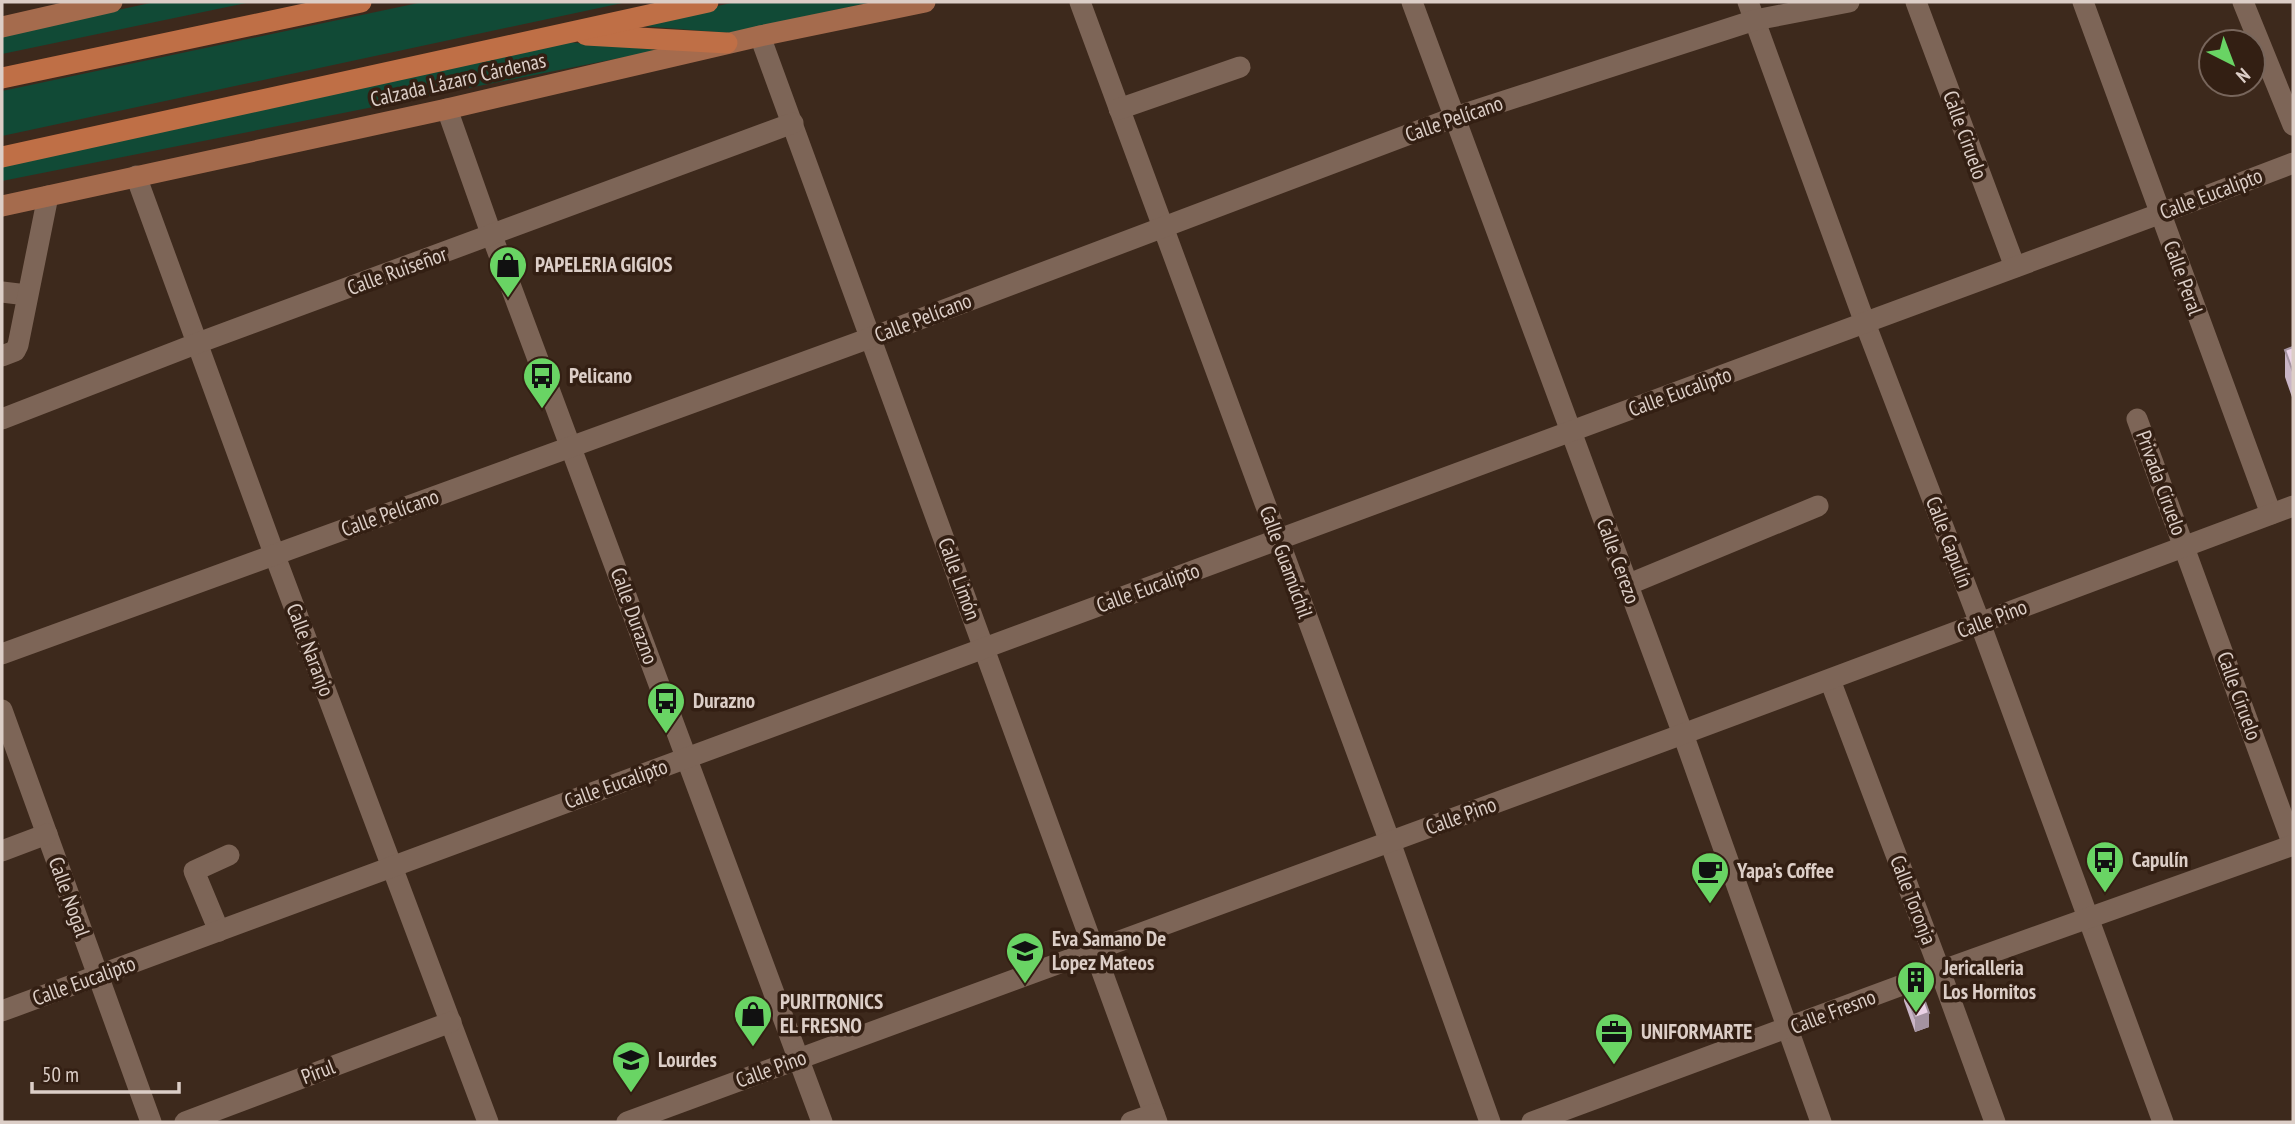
<svg xmlns="http://www.w3.org/2000/svg" width="2295" height="1124" viewBox="0 0 2295 1124" font-family="'PT Sans Narrow',sans-serif">
<style>
.green{fill:#114a36}
.lines{fill:none;stroke-linecap:round;stroke-linejoin:round}
.minor{stroke:#7d6557;stroke-width:21}
.major{stroke:#a56b4d;stroke-width:21}
.highway{stroke:#bf6f46;stroke-width:21}
.wall{fill:#c9b5c6}
.shaded-wall{fill:#a493a1}
.building{fill:#ead2e6;stroke:#a493a1;stroke-width:2}
.labels{text-anchor:middle;stroke-width:7;stroke-linejoin:round;paint-order:stroke}
.street-label{font-size:21px;fill:#dccec7;stroke:#331f13}
.poi-label{font-size:21px;font-weight:bold;fill:#dccec7;stroke:#331f13;text-anchor:start}
</style>
<rect width="100%" height="100%" fill="#3d291c"/>
<!-- green -->
<g class="green">
<path d="M155 2H251L2 54V35Z"/>
<path d="M423 2H627L2 136V91Z"/>
<path d="M736 2H872L729 33 629 25Z"/>
<path d="M554 41 660 50 2 181V166Z"/>
</g>
<g class="lines">
<!-- minor -->
<g class="minor">
<path d="M1080 2 1390 842 1490 1122"/>
<path d="M1412 2 1683 734 1821 1122"/>
<path d="M1748 2 1865 323 1980 623 2163 1122"/>
<path d="M1916 2 2015 267"/>
<path d="M2083 2 2271 514"/>
<path d="M2243 2 2293 125"/>
<path d="M760 36 1157 1122"/>
<path d="M447 109 492 236 822 1122"/>
<path d="M1119 109 1240 67"/>
<path d="M136 176 275 556 488 1122"/>
<path d="M2 292 27 295"/>
<path d="M2 356 15 351 18 345 48 196"/>
<path d="M2 419 198 343 793 123"/>
<path d="M2137 419 2293 845"/>
<path d="M1627 585 1818 506"/>
<path d="M2 654 870 338 1455 117 1755 20 1849 2"/>
<path d="M1830 680 1940 971 1995 1122"/>
<path d="M2 710 151 1122"/>
<path d="M2 851 47 834"/>
<path d="M219 931 194 871 229 855"/>
<path d="M2 1011 2159 214 2293 163"/>
<path d="M185 1122 451 1022"/>
<path d="M627 1122 1683 734 2293 506"/>
<path d="M1131 1122 1154 1114"/>
<path d="M1532 1122 1940 971 2293 845"/>
</g>
<!-- major -->
<g class="major">
<path d="M2 27 112 2"/>
<path d="M2 206 447 109 760 36 925 2"/>
</g>
<!-- highway -->
<g class="highway">
<path d="M586 35 727 43"/>
<path d="M2 78 361 2"/>
<path d="M2 157 708 2"/>
</g>
</g>
<!-- wall -->
<g class="wall">
<path d="M2293 347V400L2285 377V350Z"/>
<path d="M1904 987 1929 1027 1915 1032 1904 1001Z"/>
</g>
<!-- shaded-wall -->
<path class="shaded-wall" d="M1929 1013V1027L1915 1032V1018Z"/>
<!-- building -->
<g class="building">
<path d="M2293 347V372L2285 350Z"/>
<path d="M1918 982 1929 1013 1915 1018 1904 987Z"/>
</g>
<!-- icons -->
<defs>
<symbol id="shop-pin" viewBox="-11 -11 22 30"><path d="M0 17L-7.5 6A9.5 9.5 0 1 1 7.5 6Z" fill="#69d464" stroke="#331f13"/><path d="M-5-2.5h2.3a2.7 3.5 0 0 1 5.4 0H5L5.5 6h-11ZM-1.5-2.5h3a1.5 2.3 0 0 0-3 0Z" fill="#111"/></symbol>
<symbol id="bus-pin" viewBox="-11 -11 22 30"><path d="M0 17L-7.5 6A9.5 9.5 0 1 1 7.5 6Z" fill="#69d464" stroke="#331f13"/><path d="M-5-6H5V4H4V6H2V4H-2V6H-4V4H-5ZM-3.5-4V0h7V-4ZM-3.5 1.2v1.5H-2V1.2ZM2 1.2v1.5H3.5V1.2Z" fill="#111"/></symbol>
<symbol id="cafe-pin" viewBox="-11 -11 22 30"><path d="M0 17L-7.5 6A9.5 9.5 0 1 1 7.5 6Z" fill="#69d464" stroke="#331f13"/><path d="M-5.5-4.5H6V0H3Q3 3.5 0 3.5H-2.5Q-5.5 3.5-5.5 0ZM3-3.2v2h1.7v-2ZM-6 4.5H4V6H-6Z" fill="#111"/></symbol>
<symbol id="school-pin" viewBox="-11 -11 22 30"><path d="M0 17L-7.5 6A9.5 9.5 0 1 1 7.5 6Z" fill="#69d464" stroke="#331f13"/><path d="M0-5L7-2L0 1L-7-2ZM-4 1L0 2.5L4 1V4Q0 6-4 4Z" fill="#111"/></symbol>
<symbol id="building-pin" viewBox="-11 -11 22 30"><path d="M0 17L-7.5 6A9.5 9.5 0 1 1 7.5 6Z" fill="#69d464" stroke="#331f13"/><path d="M-4-6H4V6H1V3H-1V6H-4ZM-2.5-4.3h1.7v1.8h-1.7ZM.8-4.3h1.7v1.8H.8ZM-2.5-1h1.7V.8h-1.7ZM.8-1h1.7V.8H.8Z" fill="#111"/></symbol>
<symbol id="office-pin" viewBox="-11 -11 22 30"><path d="M0 17L-7.5 6A9.5 9.5 0 1 1 7.5 6Z" fill="#69d464" stroke="#331f13"/><path d="M-6-3h4V-5.5h4V-3h4V5H-6ZM-1-4.5V-3h2v-1.5ZM-6 0V1H6V0Z" fill="#111"/></symbol>
</defs>
<g fill-rule="evenodd">
<use href="#shop-pin" x="486" y="243" width="44" height="60"/>
<use href="#bus-pin" x="520" y="354" width="44" height="60"/>
<use href="#bus-pin" x="644" y="679" width="44" height="60"/>
<use href="#bus-pin" x="2083" y="838" width="44" height="60"/>
<use href="#cafe-pin" x="1688" y="849" width="44" height="60"/>
<use href="#school-pin" x="1003" y="929" width="44" height="60"/>
<use href="#building-pin" x="1894" y="958" width="44" height="60"/>
<use href="#shop-pin" x="731" y="992" width="44" height="60"/>
<use href="#office-pin" x="1592" y="1010" width="44" height="60"/>
<use href="#school-pin" x="609" y="1038" width="44" height="60"/>
</g>
<g class="labels">
<!-- street labels -->
<g class="street-label">
<text transform="translate(458 80) rotate(-13)" y="7">Calzada Lázaro Cárdenas</text>
<text transform="translate(1454 119) rotate(-19)" y="7">Calle Pelícano</text>
<text transform="translate(1965 135) rotate(70)" y="7">Calle Ciruelo</text>
<text transform="translate(2211 194) rotate(-21)" y="7">Calle Eucalipto</text>
<text transform="translate(397 271) rotate(-20)" y="7">Calle Ruiseñor</text>
<text transform="translate(2183 278) rotate(70)" y="7">Calle Peral</text>
<text transform="translate(923 318) rotate(-21)" y="7">Calle Pelícano</text>
<text transform="translate(1680 392) rotate(-20)" y="7">Calle Eucalipto</text>
<text transform="translate(2161 483) rotate(70)" y="7">Privada Ciruelo</text>
<text transform="translate(390 513) rotate(-20)" y="7">Calle Pelícano</text>
<text transform="translate(1949 542) rotate(69)" y="7">Calle Capulín</text>
<text transform="translate(1618 561) rotate(70)" y="7">Calle Cerezo</text>
<text transform="translate(1286 562) rotate(70)" y="7">Calle Guamúchil</text>
<text transform="translate(959 579) rotate(70)" y="7">Calle Limón</text>
<text transform="translate(1148 588) rotate(-20)" y="7">Calle Eucalipto</text>
<text transform="translate(634 616) rotate(70)" y="7">Calle Durazno</text>
<text transform="translate(1992 619) rotate(-21)" y="7">Calle Pino</text>
<text transform="translate(310 650) rotate(69)" y="7">Calle Naranjo</text>
<text transform="translate(2239 696) rotate(70)" y="7">Calle Ciruelo</text>
<text transform="translate(616 784) rotate(-20)" y="7">Calle Eucalipto</text>
<text transform="translate(1461 816) rotate(-20)" y="7">Calle Pino</text>
<text transform="translate(69 897) rotate(70)" y="7">Calle Nogal</text>
<text transform="translate(1913 900) rotate(69)" y="7">Calle Toronja</text>
<text transform="translate(84 981) rotate(-20)" y="7">Calle Eucalipto</text>
<text transform="translate(1833 1012) rotate(-21)" y="7">Calle Fresno</text>
<text transform="translate(771 1069) rotate(-20)" y="7">Calle Pino</text>
<text transform="translate(318 1072) rotate(-21)" y="7">Pirul</text>
</g>
<!-- poi labels -->
<g class="poi-label">
<text x="535" y="272">PAPELERIA GIGIOS</text>
<text x="569" y="383">Pelicano</text>
<text x="693" y="708">Durazno</text>
<text x="2132" y="867">Capulín</text>
<text x="1737" y="878">Yapa's Coffee</text>
<text x="1052" y="946">Eva Samano De<tspan x="1052" dy="24">Lopez Mateos</tspan></text>
<text x="1943" y="975">Jericalleria<tspan x="1943" dy="24">Los Hornitos</tspan></text>
<text x="780" y="1009">PURITRONICS<tspan x="780" dy="24">EL FRESNO</tspan></text>
<text x="1641" y="1039">UNIFORMARTE</text>
<text x="658" y="1067">Lourdes</text>
</g>
</g>
<!-- border -->
<rect width="2295" height="1124" fill="none" stroke="#dccec7" stroke-width="7"/>
<!-- north arrow -->
<g transform="translate(2232 63) rotate(138)"><circle r="33" fill="#331f13" stroke="#77655b" stroke-width="2"/>
<path d="M0-5L12 26L0 18L-12 26Z" fill="#69d464"/>
<text y="-10" font-size="19" font-weight="bold" text-anchor="middle" fill="#dccec7">N</text>
</g>
<!-- scale -->
<path d="M32 1082v10h147v-10" fill="none" stroke="#dccec7" stroke-width="3.5"/>
<text x="42" y="1082" font-size="21" fill="#dccec7" stroke="#331f13" stroke-width="5" paint-order="stroke">50 m</text>
</svg>
